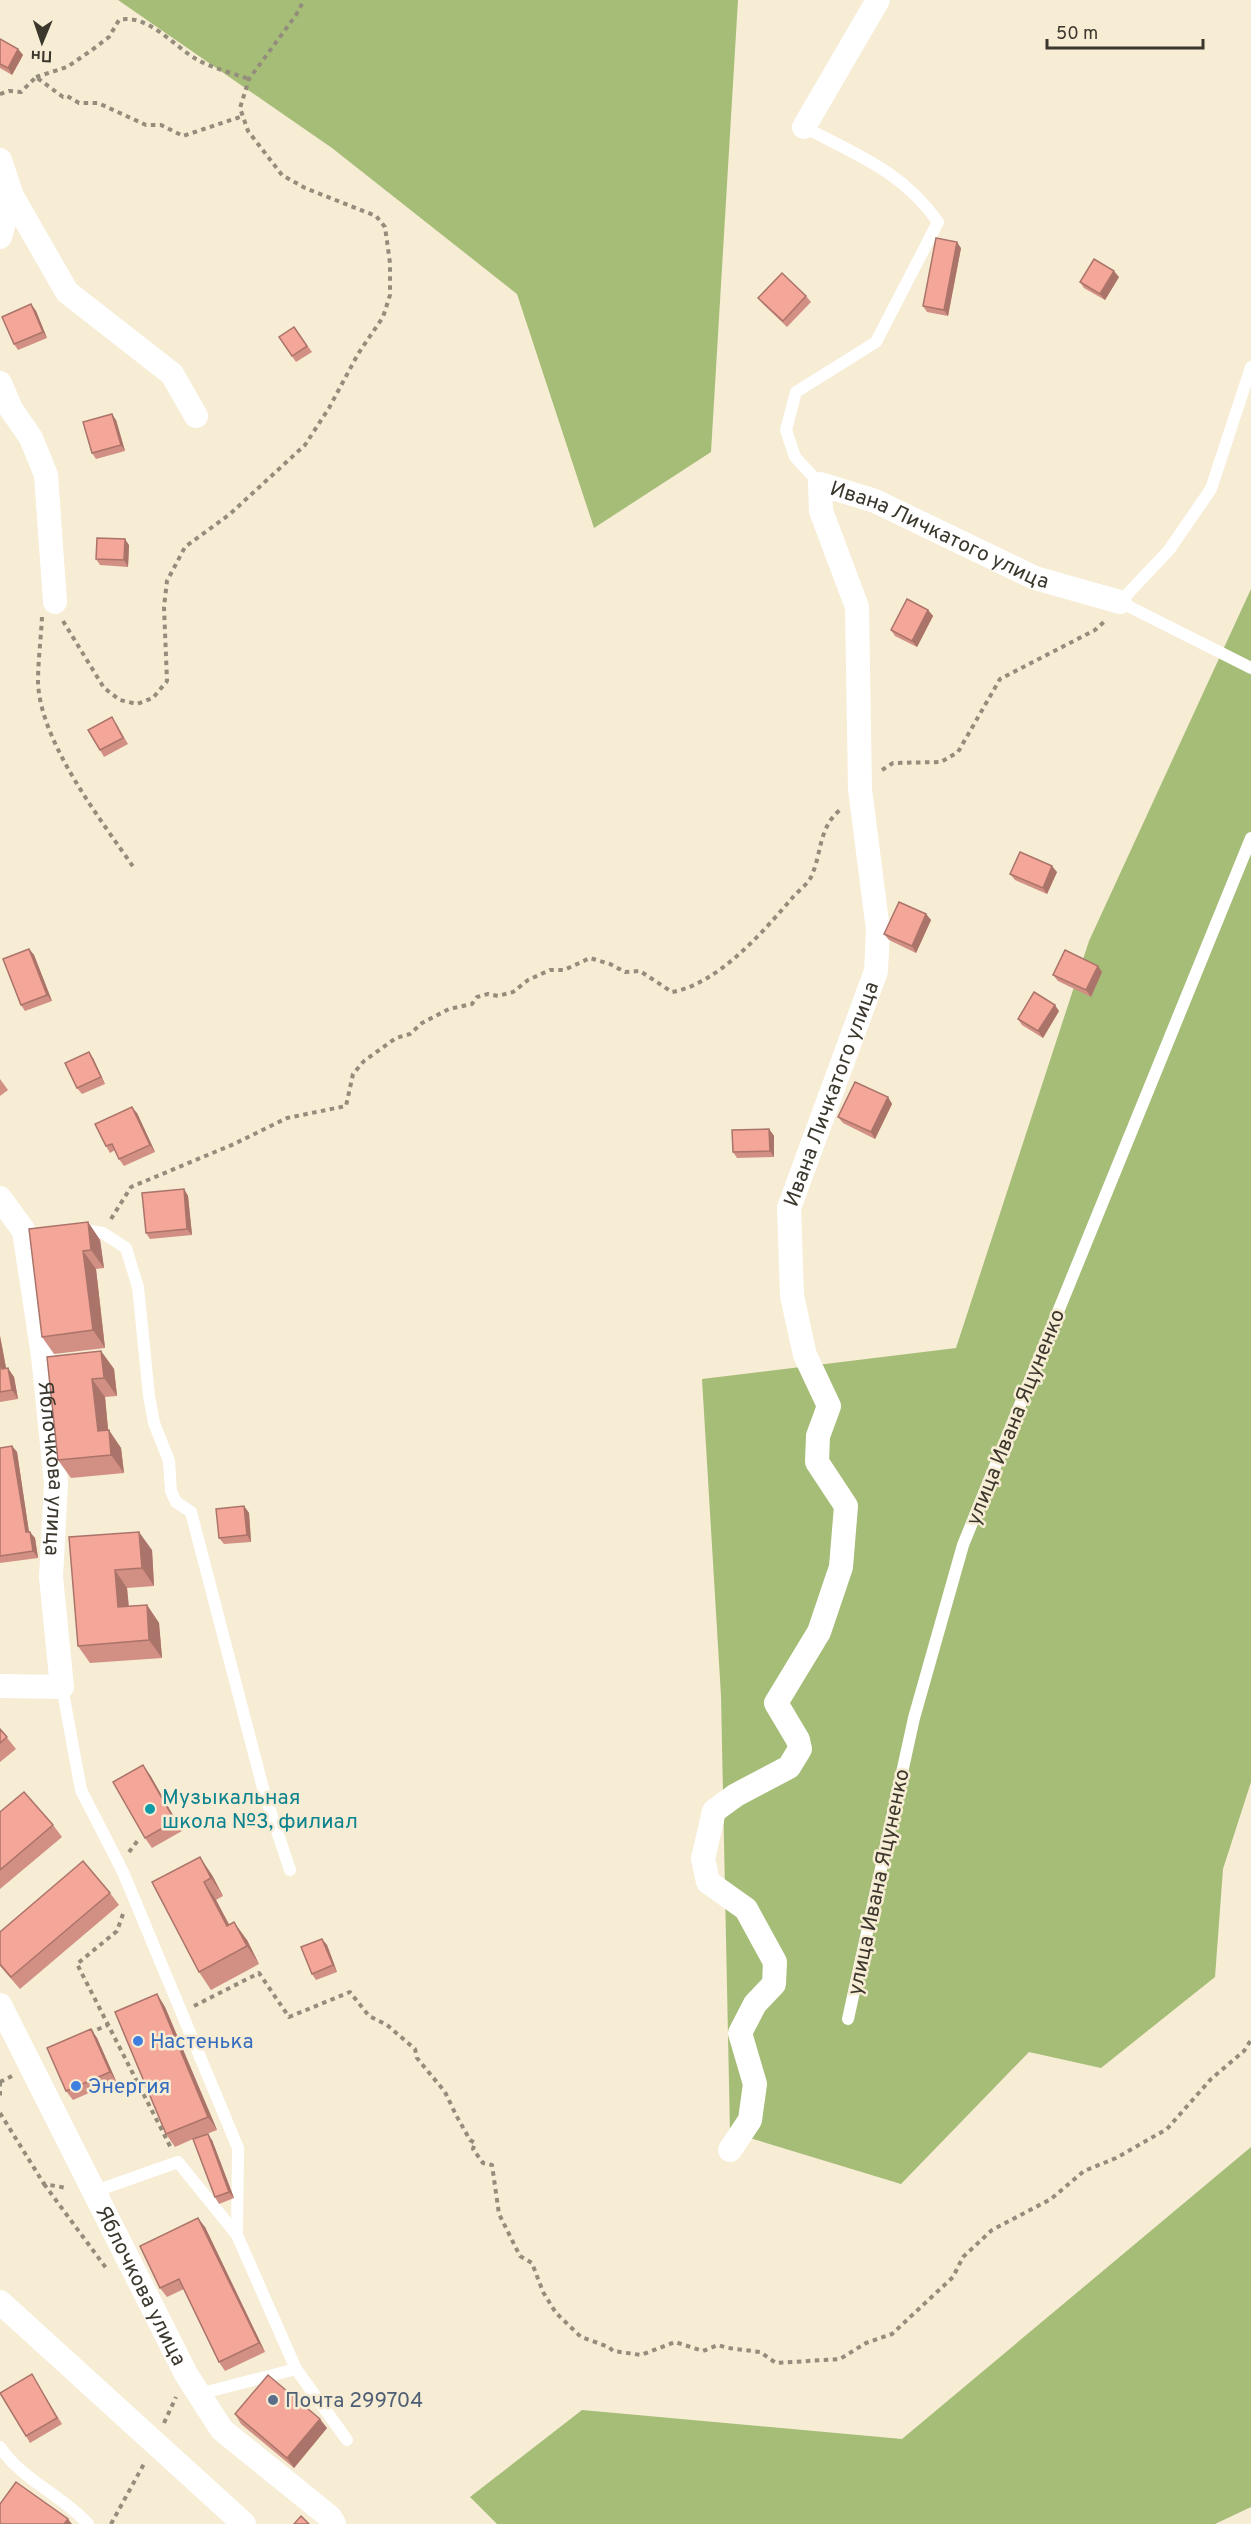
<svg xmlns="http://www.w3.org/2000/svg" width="1251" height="2524" viewBox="0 0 1251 2524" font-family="Overpass,sans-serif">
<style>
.forest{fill:#a6bd78}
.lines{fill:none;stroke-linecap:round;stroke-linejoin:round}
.path{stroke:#948d7c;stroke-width:4;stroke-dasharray:4.5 4.5;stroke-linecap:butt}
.service{stroke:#fff;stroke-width:12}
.minor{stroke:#fff;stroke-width:24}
.wall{fill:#d28f83}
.shaded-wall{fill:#ab746a}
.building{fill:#f4a698;stroke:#ab746a;stroke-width:1.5}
.culture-dot{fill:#0f9aa8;stroke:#f7ecd4;stroke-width:2}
.shop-dot{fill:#3f7fe0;stroke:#f7ecd4;stroke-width:2}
.service-dot{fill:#5c6f8a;stroke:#f7ecd4;stroke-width:2}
.labels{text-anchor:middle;stroke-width:5;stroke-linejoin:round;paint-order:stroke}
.street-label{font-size:21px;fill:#3b372d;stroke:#f7ecd4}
.culture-label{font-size:21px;fill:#0d838f;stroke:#f7ecd4;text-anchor:start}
.shop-label{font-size:21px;fill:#366cbe;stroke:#f7ecd4;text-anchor:start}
.service-label{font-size:21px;fill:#4e5e75;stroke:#f7ecd4;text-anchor:start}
</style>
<rect width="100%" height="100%" fill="#f7ecd4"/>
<!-- forest -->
<g class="forest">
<path d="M118 0H738L711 452 594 528 517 294 332 148Z"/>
<path d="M1251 589V1782L1223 1869 1215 1977 1101 2068 1029 2052 901 2184 730 2132 721 1696 702 1379 956 1348 1089 941Z"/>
<path d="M1251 2147V2507L1215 2524H497L470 2497 582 2410 902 2439Z"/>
</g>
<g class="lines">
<!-- path -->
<g class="path">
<path d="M36 77 67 67 92 50 109 37 119 20C147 13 174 46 196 59 212 68 232 73 249 79"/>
<path d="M0 94 9 91 21 92 36 77 63 97 67 96 79 103H98L146 125H161L183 136 243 116"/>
<path d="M42 617C41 638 38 661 38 682 40 742 101 820 134 868"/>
<path d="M63 621 104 688 120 700 137 704 153 698 167 681 164 607 167 581 185 547 230 514 305 445 329 408 358 354 383 317 390 295V263L385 227 376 216 305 188 282 175 248 131 240 108 249 79 296 15 304 0"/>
<path d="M882 770 893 763 941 762 958 752 1000 679 1095 630 1105 621"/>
<path d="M111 1219 131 1187 234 1144 287 1118 346 1106 353 1074 364 1061 396 1038 410 1034 422 1023 449 1009 472 1004 477 997 488 994 498 996 513 992 528 980 550 970H564L590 958 610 964 625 972 640 971 672 992C718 984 763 932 793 897 798 891 808 884 811 877 822 854 818 828 840 810"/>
<path d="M129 1852 139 1839"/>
<path d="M123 1914 117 1931 77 1964 171 2148"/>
<path d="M194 2006 259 1973 289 2017 350 1992 369 2016 387 2025 415 2049 417 2058 445 2092 456 2115 470 2140 475 2143 473 2149 483 2163 492 2165 499 2214 520 2256 532 2263 543 2292 556 2313 581 2337 609 2347 613 2351 641 2355 675 2342 703 2351 718 2345 728 2348 760 2352 776 2363 840 2359 866 2343 892 2334 953 2277 963 2257 992 2230 1051 2199 1084 2171 1116 2158 1167 2129 1211 2079 1244 2051 1251 2040"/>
<path d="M89 2033 108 2025"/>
<path d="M0 2082 12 2076"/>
<path d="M0 2082V2097"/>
<path d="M0 2113 44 2184 67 2188"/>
<path d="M44 2184 106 2268"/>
<path d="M164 2423 176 2397"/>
<path d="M111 2524 145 2462"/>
</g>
<!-- service -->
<g class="service">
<path d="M804 127C857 155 902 171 938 222L876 342 796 392 786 430 795 457 820 484"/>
<path d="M1251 367 1211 489 1169 550 1120 602 1251 668"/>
<path d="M79 1229 103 1233 126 1248 138 1287 149 1396 154 1423 169 1461 171 1491 176 1502 191 1512 264 1792 290 1870"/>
<path d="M62 1687 81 1790 123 1872 238 2148 237 2235 296 2369"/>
<path d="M848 2019 914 1718 963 1545 1251 838"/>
<path d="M93 2192 178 2162 237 2235"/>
<path d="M199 2394 296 2369 347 2440"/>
<path d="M0 2447C23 2481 62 2495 88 2524"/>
</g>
<!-- minor -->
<g class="minor">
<path d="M804 127 878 0"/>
<path d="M0 160 12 196 0 237"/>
<path d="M12 196 67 292 172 374 196 416"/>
<path d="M0 383 11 409 31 438 46 475 55 602"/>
<path id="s1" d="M0 1198 24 1231 43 1356 56 1484 51 1577 62 1687 0 1686"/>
<path id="s2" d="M0 2005 186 2374 222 2430 330 2517 334 2524"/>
<path id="s3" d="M730 2150 750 2120 755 2084 740 2033 755 2004 774 1984 775 1962 746 1909 708 1882 703 1859 714 1811 736 1795 789 1767 800 1749 798 1740 776 1703 819 1632 841 1567 846 1506 817 1462 818 1436 829 1406 805 1355 792 1296 789 1208 876 971 878 930 860 789 857 607 821 511 820 484 875 501 1035 578 1120 602"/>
<path d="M0 2302 244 2524"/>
</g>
</g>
<!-- wall -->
<g class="wall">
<path d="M0 39 18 49 23 55 12 75 0 68Z"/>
<path d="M961 248 948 316 927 312 923 306Z"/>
<path d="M1119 277 1105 300 1084 288 1080 282Z"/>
<path d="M806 296 811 302 787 327 763 304 758 298Z"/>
<path d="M31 304 36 311 47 338 18 350 14 344Z"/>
<path d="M294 327 312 352 296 362 279 337Z"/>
<path d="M116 420 125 451 96 459 92 453Z"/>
<path d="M129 545 128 567 100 565 96 559Z"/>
<path d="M928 610 933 616 917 647 895 636 891 630Z"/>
<path d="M116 723 128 744 104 757 100 750Z"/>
<path d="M1057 872 1047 894 1015 880 1010 874Z"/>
<path d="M926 914 931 920 916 953 889 940 884 934Z"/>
<path d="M29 949 34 955 52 1001 25 1011 21 1005Z"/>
<path d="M1102 972 1091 997 1058 981 1053 975Z"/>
<path d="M1059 1011 1043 1038 1022 1025 1018 1019Z"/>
<path d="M93 1058 105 1084 82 1094 77 1088Z"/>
<path d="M0 1079 8 1090 0 1096Z"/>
<path d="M888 1097 892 1104 875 1139 843 1123 838 1117Z"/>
<path d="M137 1113 155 1152 124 1166 119 1159 115 1150 110 1153 106 1146Z"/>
<path d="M769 1129 774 1136V1157L737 1158 733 1152Z"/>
<path d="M184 1189 188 1196 192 1235 150 1239 146 1233Z"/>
<path d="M88 1222 100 1240 104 1268 96 1269 105 1348 54 1354 42 1337Z"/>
<path d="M0 1336 6 1368 14 1377 18 1399 0 1402Z"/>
<path d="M101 1351 114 1369 117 1396 105 1397 108 1430 121 1448 124 1473 71 1478 58 1460Z"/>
<path d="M12 1446 17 1452 29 1532 35 1538 38 1558 0 1563V1448Z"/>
<path d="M244 1506 249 1513 251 1542 224 1544 219 1538Z"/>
<path d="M69 1537 152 1550 154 1586 127 1588 129 1606 147 1605 159 1623 162 1658 90 1663 78 1646Z"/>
<path d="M0 1729 16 1749 0 1762Z"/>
<path d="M150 1775 182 1831 152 1848 145 1838Z"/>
<path d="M0 1812 53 1825 62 1837 0 1889Z"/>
<path d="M212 1875 223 1896 216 1900 229 1924 247 1940 259 1964 211 1990 199 1972 152 1882Z"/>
<path d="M110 1893 119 1905 20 1989 0 1966V1932Z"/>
<path d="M322 1939 327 1945 337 1972 316 1980 312 1974Z"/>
<path d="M157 1994 165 2007 217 2130 196 2138 212 2140 234 2198 219 2204 215 2197 193 2139 175 2147 166 2134Z"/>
<path d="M91 2029 97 2038 116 2081 73 2100 66 2091Z"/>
<path d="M205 2227 265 2352 225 2371 219 2362 184 2289 167 2297 160 2288Z"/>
<path d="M36 2381 62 2424 30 2443 26 2436Z"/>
<path d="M235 2414 327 2428 294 2468 241 2424Z"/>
</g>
<!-- shaded-wall -->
<g class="shaded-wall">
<path d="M18 49 23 55 12 75 8 68Z"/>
<path d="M957 242 961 248 948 316 944 310Z"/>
<path d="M1114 271 1119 277 1105 300 1100 294Z"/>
<path d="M31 304 36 311 47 338 43 332Z"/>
<path d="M112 414 116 420 125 451 121 445Z"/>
<path d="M125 539 129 545 128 567 124 560Z"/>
<path d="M928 610 933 616 917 647 912 641Z"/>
<path d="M1052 866 1057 872 1047 894 1043 888Z"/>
<path d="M926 914 931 920 916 953 912 946Z"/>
<path d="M29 949 34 955 52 1001 47 995Z"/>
<path d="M1098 966 1102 972 1091 997 1086 990Z"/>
<path d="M1055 1005 1059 1011 1043 1038 1038 1031Z"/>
<path d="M89 1052 93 1058 105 1084 101 1077Z"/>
<path d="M888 1097 892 1104 875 1139 871 1132Z"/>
<path d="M132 1107 137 1113 155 1152 150 1145Z"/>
<path d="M769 1129 774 1136V1157L770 1151Z"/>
<path d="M184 1189 188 1196 192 1235 187 1229Z"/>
<path d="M88 1222 100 1240 104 1268 91 1250Z"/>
<path d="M83 1251 96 1269 105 1348 93 1330Z"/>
<path d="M0 1336 8 1378 2 1369 0 1360Z"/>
<path d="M101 1351 114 1369 117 1396 104 1378Z"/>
<path d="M8 1368 14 1377 18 1399 12 1390Z"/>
<path d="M92 1379 105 1397 110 1449 98 1431Z"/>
<path d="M109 1430 121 1448 124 1473 111 1455Z"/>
<path d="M12 1446 17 1452 30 1539 26 1532Z"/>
<path d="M244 1506 249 1513 251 1542 247 1535Z"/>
<path d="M30 1532 35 1538 38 1558 33 1551Z"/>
<path d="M139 1532 152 1550 154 1586 142 1568Z"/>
<path d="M115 1570 127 1588 130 1625 118 1607Z"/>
<path d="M147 1605 159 1623 162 1658 149 1640Z"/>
<path d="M143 1765 150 1775 182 1831 175 1821Z"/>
<path d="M200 1857 212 1875 223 1896 211 1878Z"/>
<path d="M204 1882 216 1900 239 1944 227 1926Z"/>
<path d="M234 1922 247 1940 259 1964 247 1946Z"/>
<path d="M322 1939 327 1945 337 1972 333 1965Z"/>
<path d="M157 1994 165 2007 217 2130 208 2117Z"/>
<path d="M91 2029 97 2038 116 2081 110 2072Z"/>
<path d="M208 2134 212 2140 234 2198 229 2192Z"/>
<path d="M198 2218 205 2227 265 2352 259 2343Z"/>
<path d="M320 2419 327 2428 294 2468 287 2458Z"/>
<path d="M68 2519 72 2524H64Z"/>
</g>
<!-- building -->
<g class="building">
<path d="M0 39 18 49 8 68 0 64Z"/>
<path d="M936 238 957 242 944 310 923 306Z"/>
<path d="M1094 259 1114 271 1100 294 1080 282Z"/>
<path d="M782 273 806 296 783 321 758 298Z"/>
<path d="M31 304 43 332 14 344 2 317Z"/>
<path d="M294 327 307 346 292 356 279 337Z"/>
<path d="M112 414 121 445 92 453 83 422Z"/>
<path d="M97 538 125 539 124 560 96 559Z"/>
<path d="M907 599 928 610 912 641 891 630Z"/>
<path d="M112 717 123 738 100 750 88 730Z"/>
<path d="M1020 852 1052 866 1043 888 1010 874Z"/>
<path d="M899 902 926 914 912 946 884 934Z"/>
<path d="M29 949 47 995 21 1005 3 959Z"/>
<path d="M1065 950 1098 966 1086 990 1053 975Z"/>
<path d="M1034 992 1055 1005 1038 1031 1018 1019Z"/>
<path d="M89 1052 101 1077 77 1088 65 1063Z"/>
<path d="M855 1082 888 1097 871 1132 838 1117Z"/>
<path d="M132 1107 150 1145 119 1159 112 1144 106 1146 95 1124Z"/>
<path d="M769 1129 770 1151 733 1152 732 1130Z"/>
<path d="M184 1189 187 1229 146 1233 142 1193Z"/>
<path d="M88 1222 91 1250 83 1251 93 1330 42 1337 29 1229Z"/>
<path d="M101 1351 104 1378 92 1379 98 1431 109 1430 111 1455 58 1460 47 1357Z"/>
<path d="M0 1360 2 1369 8 1368 12 1390 0 1392Z"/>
<path d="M12 1446 26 1532H30L33 1551 0 1556V1448Z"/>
<path d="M244 1506 247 1535 219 1538 216 1509Z"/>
<path d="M139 1532 142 1568 115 1570 118 1607 147 1605 149 1640 78 1646 69 1537Z"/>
<path d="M0 1729 7 1737 0 1743Z"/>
<path d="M143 1765 175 1821 145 1838 113 1782Z"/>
<path d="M24 1792 53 1825 0 1870V1812Z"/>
<path d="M200 1857 211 1878 204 1882 227 1926 234 1922 247 1946 199 1972 152 1882Z"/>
<path d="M83 1861 110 1893 11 1977 0 1964V1932Z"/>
<path d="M322 1939 333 1965 312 1974 301 1947Z"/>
<path d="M157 1994 208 2117 166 2134 115 2012Z"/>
<path d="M91 2029 110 2072 66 2091 47 2048Z"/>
<path d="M208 2134 229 2192 215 2197 193 2139Z"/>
<path d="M198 2218 259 2343 219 2362 179 2279 160 2288 140 2246Z"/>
<path d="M32 2374 57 2418 26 2436 0 2393Z"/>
<path d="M268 2375 320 2419 287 2458 235 2414Z"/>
<path d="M16 2482 68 2519 64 2524H0V2504Z"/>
<path d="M301 2516 309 2524H294Z"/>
</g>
<!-- markers -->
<circle class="culture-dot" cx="150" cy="1809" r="6"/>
<g class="shop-dot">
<circle cx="138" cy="2041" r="6"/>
<circle cx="76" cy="2086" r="6"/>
</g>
<circle class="service-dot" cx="273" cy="2400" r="6"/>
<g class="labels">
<!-- street labels -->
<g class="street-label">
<text dy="7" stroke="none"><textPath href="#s3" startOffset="1954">Ивана Личкатого улица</textPath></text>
<text dy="7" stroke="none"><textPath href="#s3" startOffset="1198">Ивана Личкатого улица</textPath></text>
<text transform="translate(1015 1417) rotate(-68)" y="7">улица Ивана Яцуненко</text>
<text dy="7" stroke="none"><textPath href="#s1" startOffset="280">Яблочкова улица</textPath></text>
<text transform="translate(878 1882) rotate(-78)" y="7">улица Ивана Яцуненко</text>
<text dy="7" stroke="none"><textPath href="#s2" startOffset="314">Яблочкова улица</textPath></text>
</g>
<!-- culture labels -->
<g class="culture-label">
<text x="162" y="1804">Музыкальная<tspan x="162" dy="24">школа №3, филиал</tspan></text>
</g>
<!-- shop labels -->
<g class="shop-label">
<text x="150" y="2048">Настенька</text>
<text x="88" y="2093">Энергия</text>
</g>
<!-- service labels -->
<g class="service-label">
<text x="285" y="2407">Почта 299704</text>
</g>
</g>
<!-- north arrow -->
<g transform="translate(42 42) rotate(182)" stroke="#f7ecd4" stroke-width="4.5" paint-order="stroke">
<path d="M0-4.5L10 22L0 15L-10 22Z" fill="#3b372d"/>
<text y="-9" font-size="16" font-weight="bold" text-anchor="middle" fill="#3b372d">Пн</text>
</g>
<!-- scale -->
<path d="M1047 39v9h156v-9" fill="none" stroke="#3b372d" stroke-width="3"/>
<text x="1056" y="39" font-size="18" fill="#3b372d" stroke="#f7ecd4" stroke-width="4.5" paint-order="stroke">50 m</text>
</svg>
